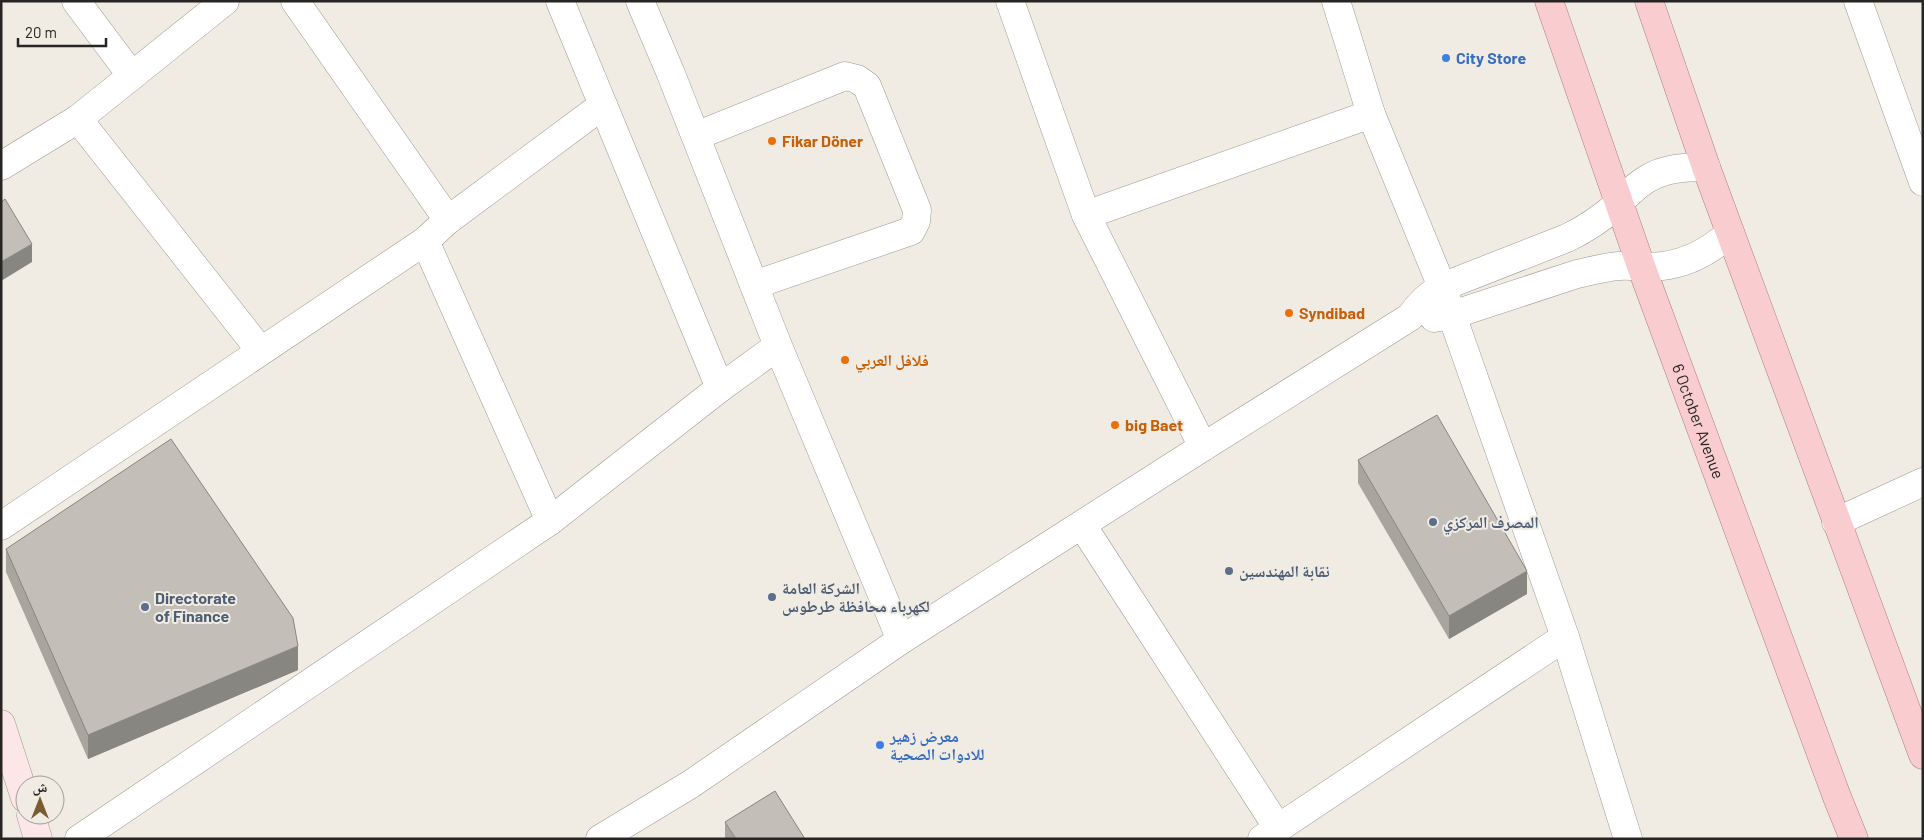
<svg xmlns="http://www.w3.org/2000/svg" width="1924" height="840" viewBox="0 0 1924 840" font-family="Barlow,'Noto Naskh Arabic',sans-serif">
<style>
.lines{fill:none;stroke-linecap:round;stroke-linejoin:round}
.minor-casing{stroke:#9d9992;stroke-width:29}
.tertiary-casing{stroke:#9d9992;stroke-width:29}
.secondary-casing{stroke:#9d9992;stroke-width:29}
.primary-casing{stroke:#ad7c7f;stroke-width:29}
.minor{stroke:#fff;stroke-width:28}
.tertiary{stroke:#fff;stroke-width:28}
.secondary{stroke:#fce6e7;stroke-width:28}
.primary{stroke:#f9cdd0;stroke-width:28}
.wall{fill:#a8a49e}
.shaded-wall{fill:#888681}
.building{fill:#c3bfb8;stroke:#888681}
.shop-dot{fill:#3f7fe0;stroke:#f0ece4;stroke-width:2}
.food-dot{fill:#e8710a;stroke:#f0ece4;stroke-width:2}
.service-dot{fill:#5c6f8a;stroke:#f0ece4;stroke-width:2}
.labels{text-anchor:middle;stroke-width:4;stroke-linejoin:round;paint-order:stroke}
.shop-label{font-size:16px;font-weight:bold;fill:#366cbe;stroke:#f0ece4;text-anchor:start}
.food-label{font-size:16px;font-weight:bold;fill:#c56008;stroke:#f0ece4;text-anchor:start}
.street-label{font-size:16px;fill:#272523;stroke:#f0ece4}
.service-label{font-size:16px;font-weight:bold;fill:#4e5e75;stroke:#f0ece4;text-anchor:start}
</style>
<rect width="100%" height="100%" fill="#f0ece4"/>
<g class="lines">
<defs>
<g id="minor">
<path d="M76 1 132 76"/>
<path d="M295 1 448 220"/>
<path d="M560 1 720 388"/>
<path d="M640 1 671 74 778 346 901 640"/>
<path d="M1010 1 1086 215 1203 447"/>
<path d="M1858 1 1923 182"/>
<path d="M78 119 260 350"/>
<path d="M696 136 845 76 857 79 867 86 917 210 916 221 911 231 754 285"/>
<path d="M1 166 78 119 225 1"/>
<path d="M1086 215 1371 114"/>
<path d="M425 241 550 521"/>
<path d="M1836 522 1923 482"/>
<path d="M1082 525 1278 828"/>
<path d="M1 526 425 241 448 220 603 105"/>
<path d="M79 839 550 521 720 388 778 346"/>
<path d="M1262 839 1565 637"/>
</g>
<g id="tertiary">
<path d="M1336 1 1371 114 1442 287 1565 637 1628 839"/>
<path d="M1434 318 1452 315 1577 274C1591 271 1605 267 1619 266 1633 265 1648 268 1662 266 1689 263 1710 251 1730 233"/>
<path d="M600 839 691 784 901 640 1203 447 1410 317C1419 304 1428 295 1442 287L1567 238C1586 229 1602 218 1618 204 1627 195 1635 186 1647 179 1665 168 1686 167 1706 167"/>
</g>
<g id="secondary">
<path d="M1 724 25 798"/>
<path d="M31 815 38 839"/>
</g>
<g id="primary">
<path id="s1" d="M1549 1 1641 266 1837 797 1854 839"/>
<path d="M1649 1 1706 167 1923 755"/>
</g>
</defs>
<!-- minor casing -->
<use href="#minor" class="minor-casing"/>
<!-- tertiary casing -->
<use href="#tertiary" class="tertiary-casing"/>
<!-- secondary casing -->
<use href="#secondary" class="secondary-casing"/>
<!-- primary casing -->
<use href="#primary" class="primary-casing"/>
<!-- minor -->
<use href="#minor" class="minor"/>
<!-- tertiary -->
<use href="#tertiary" class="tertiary"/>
<!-- secondary -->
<use href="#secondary" class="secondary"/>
<!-- primary -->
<use href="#primary" class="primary"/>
</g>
<!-- wall -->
<g class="wall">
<path d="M1358 460 1527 594 1449 639 1358 483Z"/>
<path d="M6 549 298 670 88 759 6 572Z"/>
<path d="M725 822 805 839H725Z"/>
</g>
<!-- shaded-wall -->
<g class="shaded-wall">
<path d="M32 244V262L1 281V262Z"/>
<path d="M1527 571V594L1449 639V616Z"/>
<path d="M298 646V670L88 759V735Z"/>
</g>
<!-- building -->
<g class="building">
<path d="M5 199 32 244 1 262V202Z"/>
<path d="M1437 415 1527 571 1449 616 1358 460Z"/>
<path d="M171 439 293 618 298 646 88 735 6 549Z"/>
<path d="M775 791 805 839H736L725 822Z"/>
</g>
<!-- markers -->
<g class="shop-dot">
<circle cx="1446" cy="58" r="5"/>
<circle cx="880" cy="745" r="5"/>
</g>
<g class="food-dot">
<circle cx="772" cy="141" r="5"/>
<circle cx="1289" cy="313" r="5"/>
<circle cx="845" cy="360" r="5"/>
<circle cx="1115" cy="425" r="5"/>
</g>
<g class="service-dot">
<circle cx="1433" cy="522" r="5"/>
<circle cx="1229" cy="571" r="5"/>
<circle cx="772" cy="597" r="5"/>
<circle cx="145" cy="607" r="5"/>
</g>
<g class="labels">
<!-- shop labels -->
<g class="shop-label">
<text x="1456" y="64">City Store</text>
<text x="890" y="742">معرض زهير<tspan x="890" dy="18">للادوات الصحية</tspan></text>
</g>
<!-- food labels -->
<g class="food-label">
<text x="782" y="147">Fikar Döner</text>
<text x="1299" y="319">Syndibad</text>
<text x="855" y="366">فلافل العربي</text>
<text x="1125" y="431">big Baet</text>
</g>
<!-- street labels -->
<g class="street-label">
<text dy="6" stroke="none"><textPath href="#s1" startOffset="446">6 October Avenue</textPath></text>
</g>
<!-- service labels -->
<g class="service-label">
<text x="1443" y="528">المصرف المركزي</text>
<text x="1239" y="577">نقابة المهندسين</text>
<text x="782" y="594">الشركة العامة<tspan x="782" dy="18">لكهرباء محافظة طرطوس</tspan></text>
<text x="155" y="604">Directorate<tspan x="155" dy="18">of Finance</tspan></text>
</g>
</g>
<!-- border -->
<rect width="1924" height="840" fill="none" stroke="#272523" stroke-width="5"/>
<!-- north arrow -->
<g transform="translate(40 800)"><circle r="24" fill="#f0ece4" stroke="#a09c97"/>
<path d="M0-4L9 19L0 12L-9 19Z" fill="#795c30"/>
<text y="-8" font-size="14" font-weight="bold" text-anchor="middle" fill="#272523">ش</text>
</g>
<!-- scale -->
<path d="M18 38v8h88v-8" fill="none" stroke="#272523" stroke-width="2.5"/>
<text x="25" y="38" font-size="15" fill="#272523" stroke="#f0ece4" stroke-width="4" paint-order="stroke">20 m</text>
</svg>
